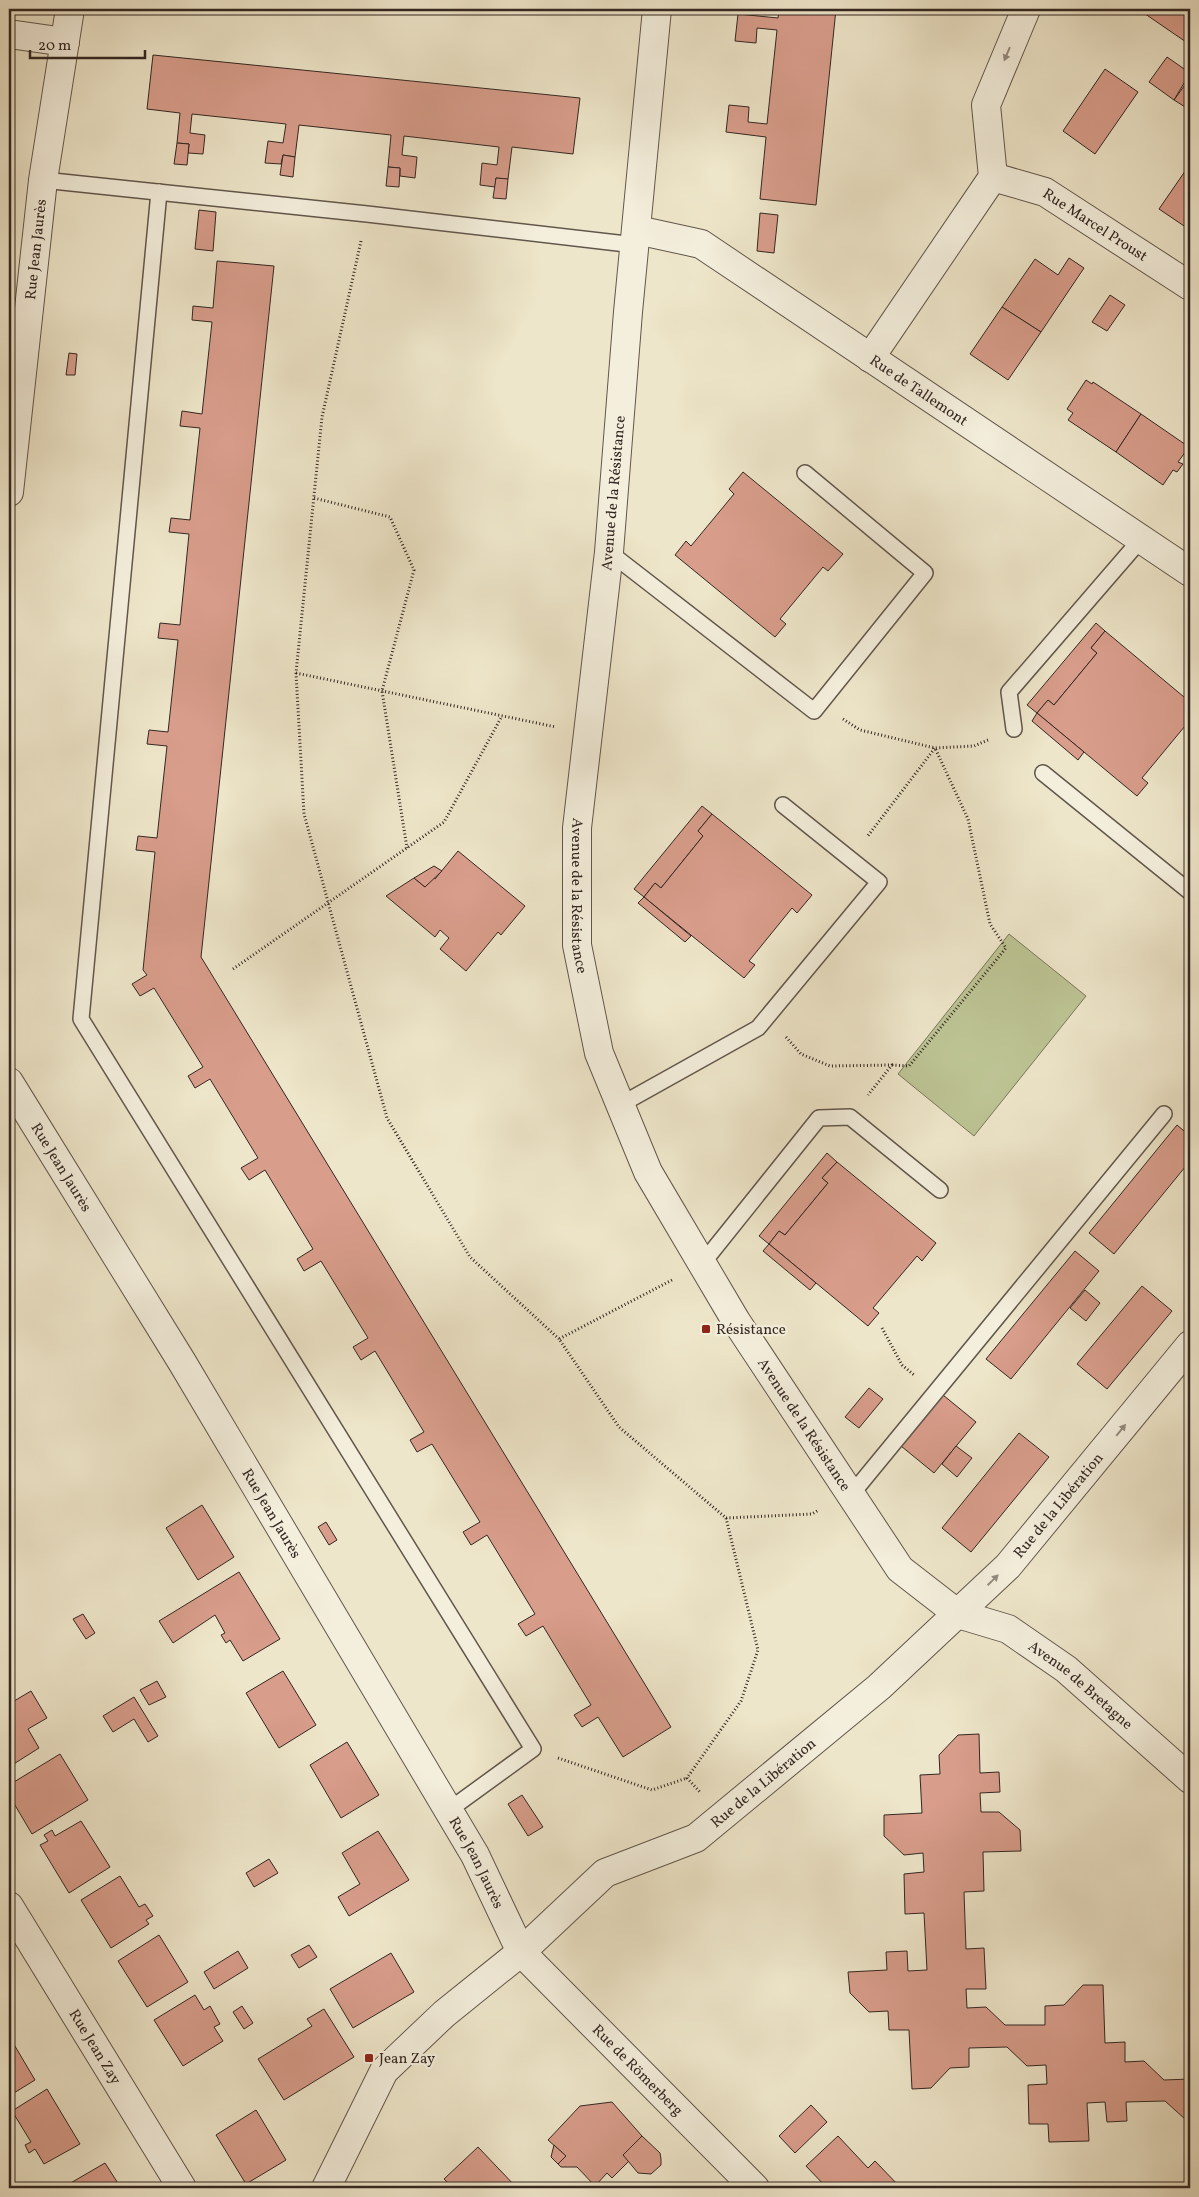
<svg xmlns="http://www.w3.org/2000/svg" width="1199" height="2197" viewBox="0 0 1199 2197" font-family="Vollkorn,serif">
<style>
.green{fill:#bdc494;stroke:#78765b}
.building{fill:#d89d8b;stroke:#332722}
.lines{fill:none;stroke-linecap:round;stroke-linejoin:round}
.service-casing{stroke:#62574c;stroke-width:18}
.minor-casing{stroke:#62574c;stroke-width:30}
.tertiary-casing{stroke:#62574c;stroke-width:30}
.path{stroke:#332722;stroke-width:3;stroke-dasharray:1 2.5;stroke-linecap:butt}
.service{stroke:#f4efdd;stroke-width:15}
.minor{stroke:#f4efdd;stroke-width:28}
.tertiary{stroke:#f4efdd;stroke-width:28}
.oneway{fill:#948b80}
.poi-dot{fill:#8f2418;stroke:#f4efdd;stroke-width:2}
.labels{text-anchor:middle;stroke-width:4.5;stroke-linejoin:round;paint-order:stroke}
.street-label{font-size:15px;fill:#332722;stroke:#f4efdd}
.poi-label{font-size:15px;fill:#332722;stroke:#f4efdd;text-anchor:start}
</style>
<rect width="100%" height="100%" fill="#eee6ca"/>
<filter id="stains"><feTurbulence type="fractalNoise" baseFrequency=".004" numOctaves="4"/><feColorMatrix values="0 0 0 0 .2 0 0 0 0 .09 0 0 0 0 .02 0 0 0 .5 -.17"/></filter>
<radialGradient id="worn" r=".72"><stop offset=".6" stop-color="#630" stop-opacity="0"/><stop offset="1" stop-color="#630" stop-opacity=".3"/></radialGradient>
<!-- green -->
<path class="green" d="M1009 934 1086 996 974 1136 898 1074Z"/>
<!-- building -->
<g class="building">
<path d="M779 9H836L816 205 760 199 766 137 726 132 729 105 749 107 748 122 767 124 777 30 757 28 756 43 735 41 738 14 778 18Z"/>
<path d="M1138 9H1190V36L1186 42Z"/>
<path d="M153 55 580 98 573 154 512 147 508 179 496 178 495 187 480 185 482 163 497 165 499 147 404 136 402 155 417 157 415 178 400 176V168L388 167 391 135 299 125 295 157 283 155 281 164 265 163 268 141 283 143 286 124 192 114 190 133 205 135 203 154 188 153 189 144 177 143 180 113 147 109Z"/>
<path d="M1167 57 1190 73 1174 100 1149 82Z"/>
<path d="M1105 69 1138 92 1095 154 1063 131Z"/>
<path d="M1187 82 1190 84V110L1174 100Z"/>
<path d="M177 143 189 144 187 165 174 164Z"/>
<path d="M283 155 295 157 293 177 280 175Z"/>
<path d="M1190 164V230L1159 209Z"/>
<path d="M388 167 400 168 399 187 386 186Z"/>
<path d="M496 178 508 179 506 199 493 198Z"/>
<path d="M199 210 216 212 213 251 195 249Z"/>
<path d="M760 213 778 215 774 253 757 251Z"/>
<path d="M1069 258 1084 268 1041 332 1002 307 1035 259 1058 275Z"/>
<path d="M217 261 274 266 201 957 671 1727 623 1757 598 1717 582 1727 574 1715 591 1705 543 1626 526 1636 518 1624 535 1614 487 1535 471 1545 463 1532 480 1522 432 1444 417 1452 410 1440 424 1432 375 1351 361 1360 353 1347 368 1338 321 1261 304 1271 297 1259 313 1249 265 1170 249 1180 241 1168 258 1158 210 1079 195 1088 188 1076 203 1067 154 988 140 996 132 984 147 975 143 970 155 852 136 850 138 836 157 838 167 746 147 744 149 730 168 732 178 640 158 638 160 623 180 625 189 534 169 532 171 518 190 520 200 428 180 426 182 411 202 414 212 322 192 320 193 306 213 308Z"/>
<path d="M1110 295 1125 305 1107 331 1092 322Z"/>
<path d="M1002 307 1041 332 1008 380 970 354Z"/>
<path d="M69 353 77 354 75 375H66Z"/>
<path d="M1086 380 1092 384 1093 382 1141 414 1116 452 1068 420 1073 413 1067 409Z"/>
<path d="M1141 414 1189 447 1178 462 1183 464 1177 472 1173 470 1163 485 1116 452Z"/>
<path d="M743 472 843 554 828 571 823 567 780 619 786 624 775 637 675 555 686 541 691 546 734 494 729 489Z"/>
<path d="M1096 623 1105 631 1091 648 1097 653 1054 705 1048 700 1037 713 1027 705Z"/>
<path d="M1105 631 1190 702V730L1185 726 1142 778 1148 783 1137 796 1037 713 1048 700 1054 705 1097 653 1091 648Z"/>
<path d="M1037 713 1084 752 1078 760 1032 721Z"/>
<path d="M702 806 712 814 698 831 703 836 661 888 655 883 644 897 634 889Z"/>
<path d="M712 814 812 895 797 913 792 908 749 961 755 965 744 978 644 897 655 883 661 888 703 836 698 831Z"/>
<path d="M458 851 525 906 501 935 498 932 466 971 440 949 449 938 440 930 435 937 386 896 414 878 425 887 433 877 435 879Z"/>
<path d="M434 866 442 871 425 887 414 878Z"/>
<path d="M644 897 691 936 685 942 638 903Z"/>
<path d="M1177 1125 1190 1136V1161L1114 1254 1089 1233Z"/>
<path d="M827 1153 837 1162 822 1178 828 1183 785 1235 779 1231 769 1244 759 1236Z"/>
<path d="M837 1162 936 1243 922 1261 917 1256 873 1308 879 1313 868 1326 769 1244 779 1231 785 1235 828 1183 822 1178Z"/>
<path d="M769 1244 816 1283 810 1290 763 1251Z"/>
<path d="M1075 1251 1099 1271 1011 1379 986 1359Z"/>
<path d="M1142 1286 1172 1311 1107 1389 1077 1364Z"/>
<path d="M1085 1290 1100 1303 1086 1321 1070 1308Z"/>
<path d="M869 1388 883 1399 859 1428 845 1417Z"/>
<path d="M943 1395 976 1422 934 1473 901 1446Z"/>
<path d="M1019 1433 1049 1457 971 1552 942 1528Z"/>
<path d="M956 1446 972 1458 957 1477 942 1464Z"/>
<path d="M202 1505 234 1557 198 1580 166 1528Z"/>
<path d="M326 1522 337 1540 329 1545 318 1527Z"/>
<path d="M239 1572 280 1639 243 1661 230 1640 226 1643 221 1635 225 1633 215 1615 173 1643 159 1621Z"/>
<path d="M83 1614 95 1633 86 1639 73 1619Z"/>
<path d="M283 1671 316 1725 279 1748 246 1693Z"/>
<path d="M157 1681 166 1697 149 1705 140 1690Z"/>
<path d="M31 1691 47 1718 28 1729 39 1748 9 1767V1704Z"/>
<path d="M134 1697 158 1736 148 1742 134 1719 113 1732 103 1716Z"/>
<path d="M979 1734 980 1773 999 1772 1000 1792 980 1793 981 1812H999L1020 1830 1021 1851 983 1852 984 1891 964 1892 966 1949 984 1948 986 1989H966L967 2008 986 2007 1005 2025H1045V2006L1064 2005 1083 1985H1103L1105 2043 1125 2042V2062L1144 2061 1164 2080 1190 2079V2119H1185L1165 2101 1126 2102 1127 2121 1107 2122 1105 2102 1087 2103 1089 2141 1049 2142 1048 2124H1029L1028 2085 1047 2084 1046 2065 1027 2066 1007 2047 969 2048V2067L950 2068 931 2088 912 2089 909 2030H889L888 2011 869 2012 850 1993 848 1972 887 1970 886 1952 907 1951 908 1971 927 1970 924 1913 905 1914 904 1874 924 1872 923 1853 904 1855 884 1836V1815L922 1813 920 1775 940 1774 939 1755 958 1735Z"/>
<path d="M347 1742 379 1795 341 1818 310 1765Z"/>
<path d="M60 1754 88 1800 32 1834 9 1795V1785Z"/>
<path d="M522 1795 543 1827 528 1836 508 1804Z"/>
<path d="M81 1821 110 1867 69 1893 40 1845 48 1841 44 1835 52 1830 55 1836Z"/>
<path d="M378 1831 409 1880 349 1916 338 1897 360 1884 342 1853Z"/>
<path d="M269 1859 278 1873 254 1887 246 1873Z"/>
<path d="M120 1876 139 1907 145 1904 153 1916 146 1920 149 1924 111 1948 81 1900Z"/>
<path d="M159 1935 188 1982 147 2007 118 1961Z"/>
<path d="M309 1945 317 1957 299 1968 291 1955Z"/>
<path d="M238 1951 248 1968 214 1989 204 1972Z"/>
<path d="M391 1953 414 1992 353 2028 330 1989Z"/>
<path d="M195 1995 204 2010 210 2006 220 2024 214 2027 223 2041 183 2066 154 2020Z"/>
<path d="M242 2006 253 2023 244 2029 233 2012Z"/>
<path d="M324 2009 354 2057 284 2100 258 2059 312 2026 307 2019Z"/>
<path d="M9 2036 35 2080 9 2096Z"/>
<path d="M47 2089 80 2144 44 2164 35 2149 29 2153 25 2145 31 2142 12 2111Z"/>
<path d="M612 2102 642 2136 623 2155 629 2161 612 2178 607 2173 595 2186 577 2167H561L558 2164 566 2156 548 2140 580 2106Z"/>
<path d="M811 2105 827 2122 795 2153 779 2136Z"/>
<path d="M256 2110 286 2160 246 2184 216 2135Z"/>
<path d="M642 2136 660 2153 661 2159V2165L651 2174 638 2173 623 2155Z"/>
<path d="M838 2136 868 2168 875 2161 901 2188H827L806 2166Z"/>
<path d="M1185 2138H1190V2188H1187Z"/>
<path d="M554 2145 566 2156 558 2164 551 2157Z"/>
<path d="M478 2147 517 2188H453L444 2179Z"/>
<path d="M105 2163 121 2188H62Z"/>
</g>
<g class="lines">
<defs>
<g id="service">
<path d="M43 180 367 214 635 245"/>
<path d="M159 192 81 1019 533 1749 449 1810"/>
<path d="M609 552 814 711 925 573 805 473"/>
<path d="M1014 729 1009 692 1142 538"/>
<path d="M1043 773 1190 892"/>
<path d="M620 1105 758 1028 879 882 783 805"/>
<path d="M702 1264 819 1118 850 1117 940 1190"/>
<path d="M851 1495 1164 1114"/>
</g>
<g id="minor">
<path d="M9 34 65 42"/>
<path id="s1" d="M993 177 1045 192 1190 286"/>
<path id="s2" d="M637 230 701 244 1190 572"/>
<path d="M870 358 993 177 986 105 1026 9"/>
<path id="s3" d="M9 492 43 180 70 9"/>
<path id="s4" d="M9 1082 182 1362 475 1855 521 1952 755 2188"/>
<path id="s5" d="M958 1614 1008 1629 1066 1669 1190 1779"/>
<path id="s6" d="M9 1906 182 2188"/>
</g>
<g id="tertiary">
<path id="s7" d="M657 9 628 312 609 552 577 828V945L599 1053 648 1172 736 1321 900 1569 958 1614"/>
<path id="s8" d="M326 2188 384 2071 444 2014 521 1952 605 1873 696 1838 879 1687 1008 1566 1190 1345"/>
</g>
</defs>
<!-- service casing -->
<use href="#service" class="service-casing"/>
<!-- minor casing -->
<use href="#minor" class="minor-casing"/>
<!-- tertiary casing -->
<use href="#tertiary" class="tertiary-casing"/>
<!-- path -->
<g class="path">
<path d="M361 241 322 417 296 673 304 814 387 1118 470 1257 559 1339"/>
<path d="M314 498 390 517 414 570 382 691 407 848"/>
<path d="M296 673 556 727"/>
<path d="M843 719 860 730 935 748 867 837"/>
<path d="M233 969 444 822 502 716"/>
<path d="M786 1037 801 1054 830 1066 892 1065 868 1095"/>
<path d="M892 1065 909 1066 1006 948 990 924 968 819 935 748 974 746 988 740"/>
<path d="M672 1280 559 1339 619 1427 726 1518 758 1650 741 1701 687 1778 700 1792"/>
<path d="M882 1328 902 1365 914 1375"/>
<path d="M726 1518 812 1514 819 1510"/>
<path d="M558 1758 652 1790 687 1778"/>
</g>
<!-- service -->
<use href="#service" class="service"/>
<!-- minor -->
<use href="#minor" class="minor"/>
<!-- tertiary -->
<use href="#tertiary" class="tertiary"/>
</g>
<!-- one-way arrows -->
<defs><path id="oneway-solid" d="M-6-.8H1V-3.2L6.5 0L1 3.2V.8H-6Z" transform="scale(1.25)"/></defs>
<g class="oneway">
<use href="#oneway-solid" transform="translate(1007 54) rotate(113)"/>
<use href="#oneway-solid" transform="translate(1121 1430) rotate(-51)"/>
<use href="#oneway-solid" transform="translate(993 1580) rotate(-44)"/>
</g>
<!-- markers -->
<g class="poi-dot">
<rect x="701" y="1324" width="10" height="10" rx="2.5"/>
<rect x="364" y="2053" width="10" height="10" rx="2.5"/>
</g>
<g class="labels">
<!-- street labels -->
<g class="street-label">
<text dy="5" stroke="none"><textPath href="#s1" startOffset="114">Rue Marcel Proust</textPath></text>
<text dy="5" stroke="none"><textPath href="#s3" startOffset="244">Rue Jean Jaurès</textPath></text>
<text dy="5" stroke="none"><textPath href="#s2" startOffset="328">Rue de Tallemont</textPath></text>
<text transform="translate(613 493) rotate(-85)" y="5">Avenue de la Résistance</text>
<text dy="5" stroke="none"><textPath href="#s7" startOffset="891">Avenue de la Résistance</textPath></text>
<text dy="5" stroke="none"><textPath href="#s4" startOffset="100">Rue Jean Jaurès</textPath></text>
<text dy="5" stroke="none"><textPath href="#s7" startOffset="1476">Avenue de la Résistance</textPath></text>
<text dy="5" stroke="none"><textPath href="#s8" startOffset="1018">Rue de la Libération</textPath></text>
<text dy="5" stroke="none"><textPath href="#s4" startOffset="505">Rue Jean Jaurès</textPath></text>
<text dy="5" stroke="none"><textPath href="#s5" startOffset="144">Avenue de Bretagne</textPath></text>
<text dy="5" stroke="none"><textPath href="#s8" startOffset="612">Rue de la Libération</textPath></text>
<text dy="5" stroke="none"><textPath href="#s4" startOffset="910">Rue Jean Jaurès</textPath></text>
<text dy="5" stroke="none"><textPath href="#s6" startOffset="165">Rue Jean Zay</textPath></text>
<text dy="5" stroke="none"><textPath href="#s4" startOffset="1176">Rue de Römerberg</textPath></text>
</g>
<!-- poi labels -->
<g class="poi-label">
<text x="716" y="1334">Résistance</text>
<text x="379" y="2063">Jean Zay</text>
</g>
</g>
<!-- margin -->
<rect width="1199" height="2197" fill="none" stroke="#eee6ca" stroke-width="30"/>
<rect x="10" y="10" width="1179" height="2177" fill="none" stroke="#332722" stroke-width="2.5"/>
<rect x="15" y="15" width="1169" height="2167" fill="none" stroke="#332722"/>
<!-- scale -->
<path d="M30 50v8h115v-8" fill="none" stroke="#332722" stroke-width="2.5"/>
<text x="38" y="50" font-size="15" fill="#332722" stroke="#f4efdd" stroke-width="4" paint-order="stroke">20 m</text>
<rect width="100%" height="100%" filter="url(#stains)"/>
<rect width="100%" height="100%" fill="url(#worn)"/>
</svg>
